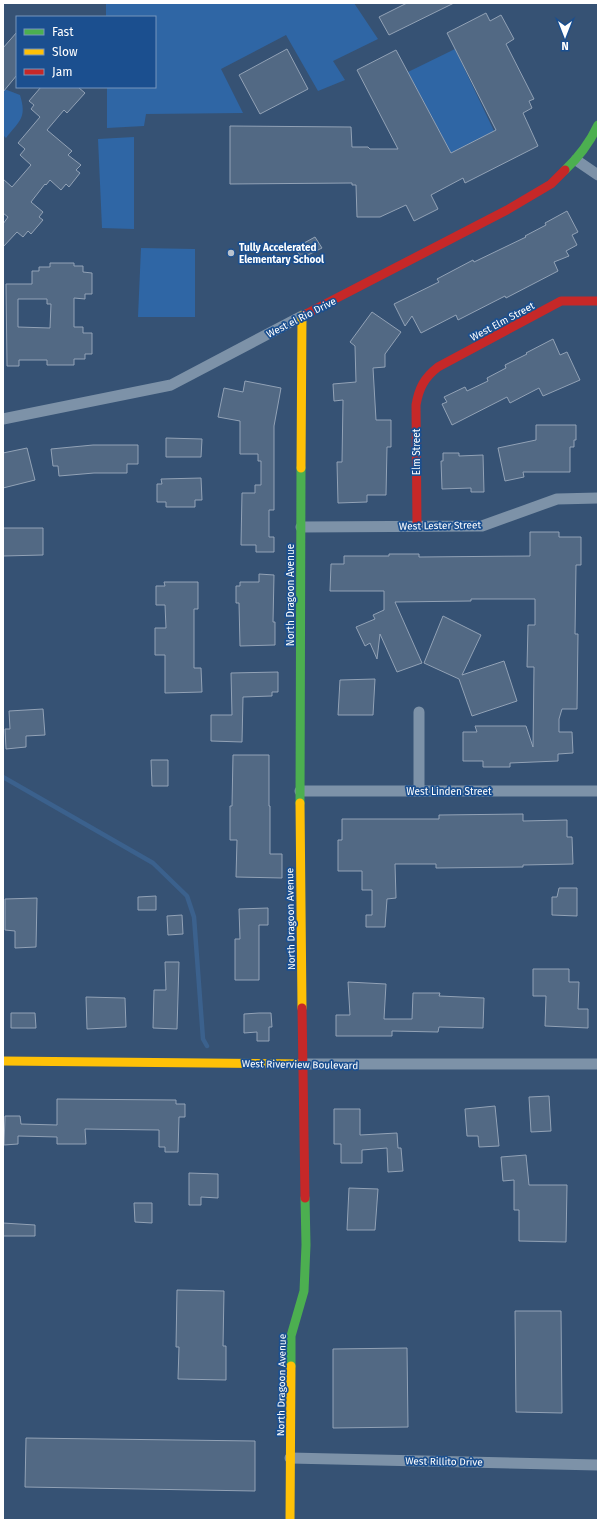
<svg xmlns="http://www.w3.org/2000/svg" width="601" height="1523" viewBox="0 0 601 1523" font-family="'Fira Sans',sans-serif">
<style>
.green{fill:#2f66a5}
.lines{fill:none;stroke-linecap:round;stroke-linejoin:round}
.stream{stroke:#3b618d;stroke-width:4.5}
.building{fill:#526984;stroke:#92a2b6;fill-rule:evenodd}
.street{stroke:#7d92a8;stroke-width:11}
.fast{stroke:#4caf50;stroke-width:9}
.slow{stroke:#ffc107;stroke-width:9}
.jam{stroke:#c62828;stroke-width:9}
.poi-dot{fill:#b9c2ce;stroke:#1b4f8f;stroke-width:1.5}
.labels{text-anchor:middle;stroke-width:3.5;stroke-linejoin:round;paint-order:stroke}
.poi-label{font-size:10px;font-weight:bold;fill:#fff;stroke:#1b4f8f;text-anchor:start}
.street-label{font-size:10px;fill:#fff;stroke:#1b4f8f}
</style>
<rect width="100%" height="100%" fill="#365274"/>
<!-- green -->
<g class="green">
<path d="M106 3H354L378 39 333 61 345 80 318 91 286 35 221 69 243 113 146 114 144 126 107 128V87H155V17H106Z"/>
<path d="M455 49 494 131 451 153 408 72Z"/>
<path d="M3 90H7L20 95C27 118 20 120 6 138L3 135Z"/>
<path d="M134 137V229L102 228 98 139Z"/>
<path d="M141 248 195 249V317H138Z"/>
</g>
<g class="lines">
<!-- stream -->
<path class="stream" d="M3 777 153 863 187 896 194 917 203 1039 207 1046"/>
</g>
<!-- building -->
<g class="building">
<path d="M407 3H454L389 35 379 17Z"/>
<path d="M486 13 490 21 501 15 514 39 506 44 534 99 529 101 532 108 523 113 538 146 465 183 463 178 431 195 438 209 414 221 406 205 380 217H357L356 185H352V183L230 184V126L351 127 352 147H368L370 149H398L357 70 396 50 451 153 496 130 447 33Z"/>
<path d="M17 32V75L3 92V48Z"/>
<path d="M287 49 308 89 260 114 239 75Z"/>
<path d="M41 87H78L85 93 67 113 64 110 47 130 72 151 68 155 81 165 76 170 80 173 69 187 66 184 61 190 50 180 46 185 45 184 31 202 43 212 39 217 43 220 31 234 28 231 23 237 17 232 3 247V224L8 217 3 213V179L12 187 31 165 20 155 25 149 18 143 40 117 31 109 34 105 29 101Z"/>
<path d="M567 211 578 232 572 235 577 245 566 251 569 256 554 262 558 271 506 298 505 296 458 320 456 315 421 333 412 316 405 326 394 304 439 282 437 279 473 260 474 262 526 237 525 236 546 225 545 223Z"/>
<path d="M315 237 322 248 302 258 295 248Z"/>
<path d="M50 263H74V266H83V272L92 273V294H85V299L74 298V327H83V333H92V354H85V359H74V365H47V360H19V366H7L6 284H32V271H39V267H50ZM18 299H47V304H51L50 328 18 327Z"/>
<path d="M372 312 401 332 385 354V367L373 368 376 420H391V447H387L386 495H367V502L338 503 337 462H342L343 400 334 401 333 384 356 382 355 346 350 342Z"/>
<path d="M553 339 560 355 567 352 580 380 543 396 539 388 510 403 507 397 452 425 442 404 447 402 444 397 465 387 467 391 488 381 487 378 506 368 505 365 527 354 526 353Z"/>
<path d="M245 381 281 388 274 426V510H269V537H274V552H256V545H241L242 493H255V485H261V461H258V454H240V421L218 417 224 388 243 392Z"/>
<path d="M536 425H576V440H574V447H570V472H523L524 477 505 481 498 448 536 440Z"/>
<path d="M166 438 202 439 201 457H166Z"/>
<path d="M93 445H138V464H127V473H94L59 476 58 466H53L51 449Z"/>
<path d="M27 448 35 480 3 488V453Z"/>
<path d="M443 453H459V456L483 455 484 492H471V488L442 489 441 461H443Z"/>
<path d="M201 478 202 500H195V507H166V502H157V484H162L161 479Z"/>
<path d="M3 528H43V555L3 556Z"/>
<path d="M530 532H559V537H581V565H576L575 634H578L577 709H562L559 719V732H572L573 753 558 754V761L510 763V767H483V761H463V732H477L475 726H526L533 747 534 667H527L528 625H535V599H471V601L395 602 422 663 397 672 380 634 377 659 370 643 365 646 356 627 375 619 373 615 384 610V591H330L331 564H344V556H389V554H419V557L530 556Z"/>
<path d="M259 574 274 575 273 622H275V645L240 646 239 603H236V586H240V582H259Z"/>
<path d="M164 582H198V609H194V668H201L202 692 165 693V655H155V628H166L165 605H156V586H165Z"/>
<path d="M443 616 481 635 462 675 504 661 517 701 472 716 459 679 424 663Z"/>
<path d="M278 672V692H272V696L243 697 242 742 211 741V715H232L231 673Z"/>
<path d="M375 679 373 715H338L340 680Z"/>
<path d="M43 709 45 735 26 736V747L6 749 5 729H10L9 711Z"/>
<path d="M233 755H269V806H270V854H282V878L236 877 237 840H230V806H232Z"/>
<path d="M151 760H168V786H152Z"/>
<path d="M523 814V821L567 820V837H572L573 864 523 865V867L436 868V864H395L396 898 387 899 385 927H366V915H372V890H362V871H338V840H342V819H439V815Z"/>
<path d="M559 888H577V916L552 915V897H557Z"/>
<path d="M156 896V910H138V897Z"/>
<path d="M37 898 36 947 15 948V931L5 930V899Z"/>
<path d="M268 908V925H259V980H235V939H240L239 909Z"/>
<path d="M182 915 183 934 168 935 167 916Z"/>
<path d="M165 962H179L177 1029 153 1028 154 990H166Z"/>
<path d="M533 969H569V982H579L578 1009H588V1028L545 1026 546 996H533Z"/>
<path d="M348 982 386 984 384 1019H412L413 993H440L439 996 484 998 483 1028 439 1027 438 1032 392 1031V1036H336V1015H350Z"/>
<path d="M86 997 125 998 126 1027 87 1029Z"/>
<path d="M11 1013H35L36 1028H11Z"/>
<path d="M259 1013H271L272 1027H269V1041H257V1032L244 1033V1014Z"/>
<path d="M549 1096 551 1131 531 1132 529 1097Z"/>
<path d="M57 1099 176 1100V1104H185V1117H179L178 1152H165V1147H159V1130L85 1129 86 1144H57V1137L18 1136V1144L4 1145 5 1116H20L21 1124 57 1125Z"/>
<path d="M495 1106 499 1146 479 1147 478 1136H467L465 1109Z"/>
<path d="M334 1109H360V1135L397 1133 398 1148H401L403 1171 388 1172 387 1148 362 1150V1163H341V1144H334Z"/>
<path d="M526 1155 529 1185H567L566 1242 519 1241V1210H514V1180L503 1181 501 1157Z"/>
<path d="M189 1173 218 1174V1198L201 1197V1205H189Z"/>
<path d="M349 1188 378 1189 375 1230H347Z"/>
<path d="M134 1203H152V1223L135 1222Z"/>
<path d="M3 1223 35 1225V1236H3Z"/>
<path d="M177 1290 224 1291 223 1346H226V1380L178 1379 179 1347H176Z"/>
<path d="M515 1311H561L562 1413 516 1412Z"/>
<path d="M407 1348 408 1427 333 1428V1349Z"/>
<path d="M26 1438 255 1441V1491L25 1487Z"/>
</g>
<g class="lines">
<!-- street -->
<g class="street">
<path d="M576 160 598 175"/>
<path d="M3 419 171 385 302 316"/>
<path d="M301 527 482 526 557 499 598 498"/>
<path d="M419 712V791"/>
<path d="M300 791H598"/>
<path d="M304 1064H598"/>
<path d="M290 1458 598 1465"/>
</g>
<!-- fast -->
<g class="fast">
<path d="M565 170C579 157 590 142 598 125"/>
<path d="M300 803 301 468"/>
<path d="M291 1366V1336L304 1291 306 1245 305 1198"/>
</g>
<!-- slow -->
<g class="slow">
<path d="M301 468 302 316 306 314"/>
<path d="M300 803 302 1008"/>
<path d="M3 1061 304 1064"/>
<path d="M290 1520 291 1366"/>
</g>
<!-- jam -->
<g class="jam">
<path d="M306 314 507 210 551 184 565 170"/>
<path d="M417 525 416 405C419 388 424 378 438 367L561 301H598"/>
<path d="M302 1008 305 1198"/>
</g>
</g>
<!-- markers -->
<circle class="poi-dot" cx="231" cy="253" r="4"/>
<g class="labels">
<!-- poi labels -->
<g class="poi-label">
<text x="239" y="251">Tully Accelerated<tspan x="239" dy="12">Elementary School</tspan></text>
</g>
<!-- street labels -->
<g class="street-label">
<text transform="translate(301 317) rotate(-27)" y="4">West el Rio Drive</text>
<text transform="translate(502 321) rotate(-28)" y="4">West Elm Street</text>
<text transform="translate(416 452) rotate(-90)" y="4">Elm Street</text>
<text transform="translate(440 525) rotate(-1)" y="4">West Lester Street</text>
<text transform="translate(290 595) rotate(-90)" y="4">North Dragoon Avenue</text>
<text x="449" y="795">West Linden Street</text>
<text transform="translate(290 919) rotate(-91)" y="4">North Dragoon Avenue</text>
<text transform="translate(300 1064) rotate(1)" y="4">West Riverview Boulevard</text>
<text transform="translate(281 1385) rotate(-89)" y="4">North Dragoon Avenue</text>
<text transform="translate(444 1461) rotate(1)" y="4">West Rillito Drive</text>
</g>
</g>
<!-- border -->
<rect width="601" height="1523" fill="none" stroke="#ffffff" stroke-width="8"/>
<!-- legend -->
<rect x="16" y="16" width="140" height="72" fill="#1b4f8f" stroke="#7695bc"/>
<rect x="24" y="29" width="20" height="6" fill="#4caf50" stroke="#7695bc"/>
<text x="52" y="36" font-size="12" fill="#ffffff">Fast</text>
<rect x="24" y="49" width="20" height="6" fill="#ffc107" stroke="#7695bc"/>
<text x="52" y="56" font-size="12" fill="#ffffff">Slow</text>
<rect x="24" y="69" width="20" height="6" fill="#c62828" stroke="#7695bc"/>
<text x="52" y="76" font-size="12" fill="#ffffff">Jam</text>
<!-- north arrow -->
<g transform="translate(565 36) rotate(180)" stroke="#1b4f8f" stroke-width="3" paint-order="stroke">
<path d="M0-3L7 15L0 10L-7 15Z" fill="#ffffff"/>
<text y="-6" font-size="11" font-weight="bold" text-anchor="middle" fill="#ffffff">N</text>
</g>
</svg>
